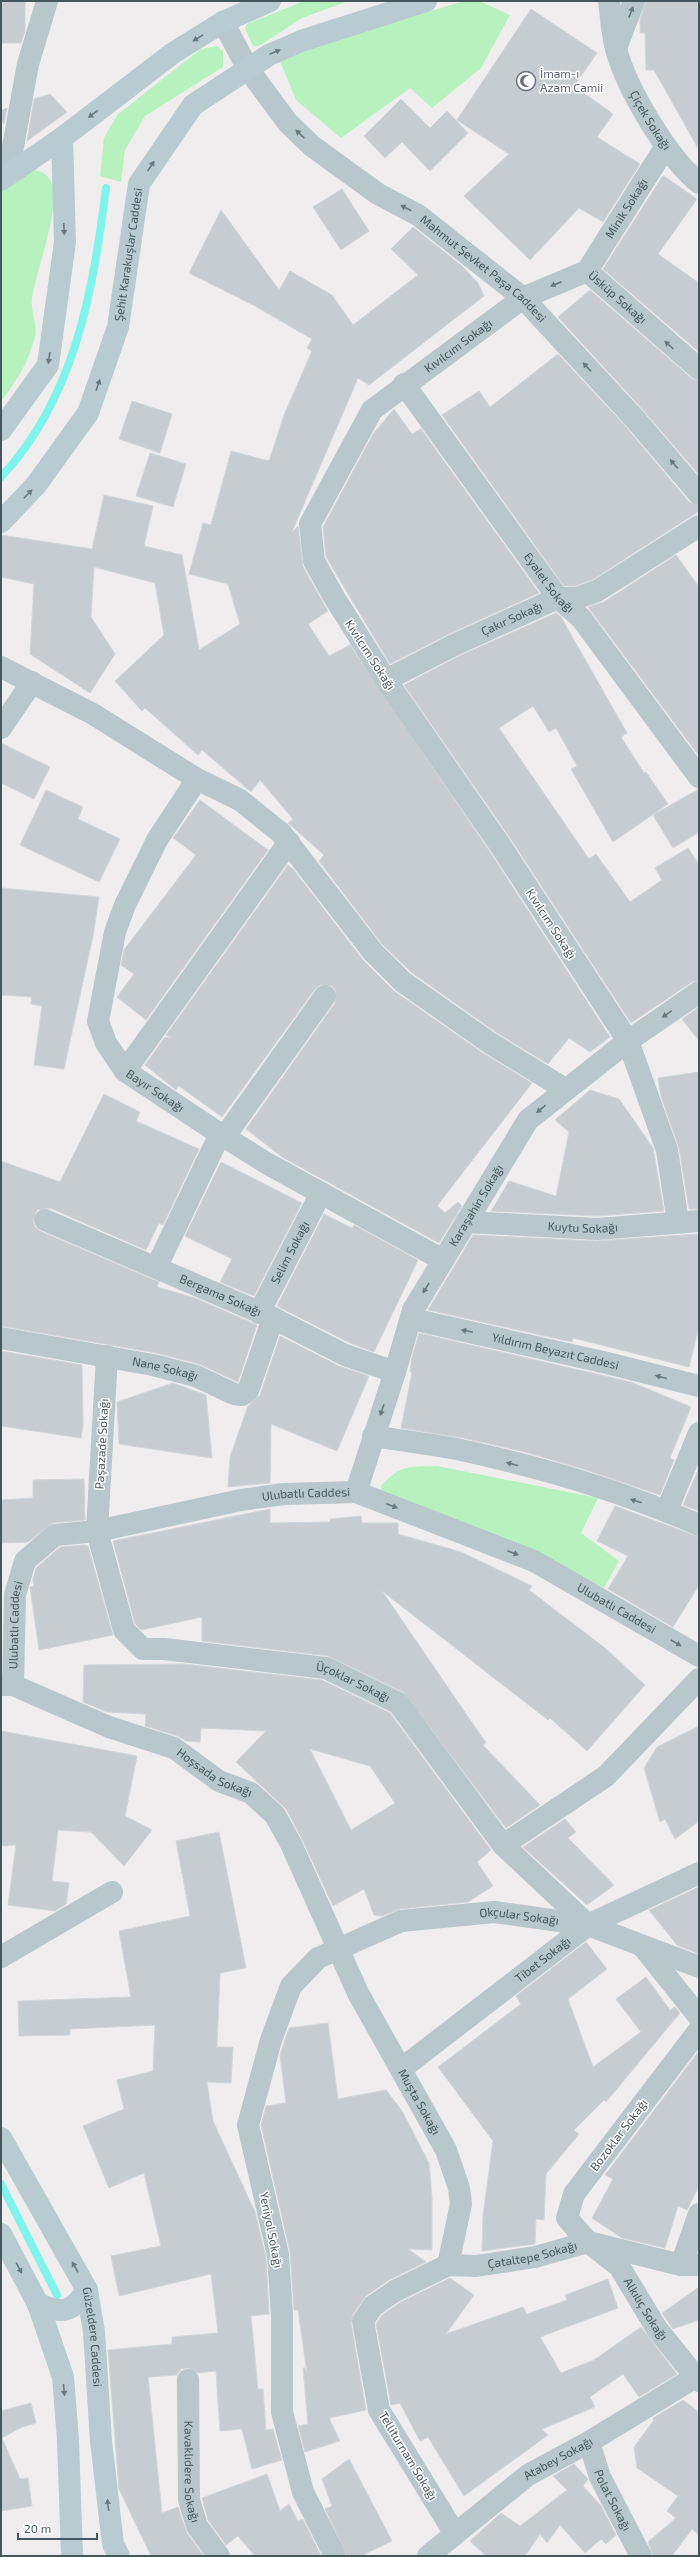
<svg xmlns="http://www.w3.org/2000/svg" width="700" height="2557" viewBox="0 0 700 2557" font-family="'Exo 2',sans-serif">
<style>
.green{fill:#b7f2be}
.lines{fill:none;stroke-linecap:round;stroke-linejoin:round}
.stream{stroke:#80f3ec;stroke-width:8}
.building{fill:#c7ccd1;stroke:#d1d6da;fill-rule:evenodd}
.minor{stroke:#b7c7cc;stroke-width:22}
.tertiary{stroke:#b7c7cc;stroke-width:22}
.secondary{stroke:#b7cbd1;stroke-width:22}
.oneway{fill:#66797e}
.oneway2{fill:#667a7f}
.labels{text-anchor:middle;stroke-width:3;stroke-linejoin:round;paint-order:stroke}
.worship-label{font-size:12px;fill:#5b616d;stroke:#fff;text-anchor:start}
.street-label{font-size:12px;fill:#44575c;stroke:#fff}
</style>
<rect width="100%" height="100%" fill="#f0edee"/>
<!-- green -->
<g class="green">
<path d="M304 1H348L302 18 259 46H253L245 29 247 24Z"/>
<path d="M464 1H479L510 15 481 68 432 108 410 88 341 138 296 100 278 56Z"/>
<path d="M217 46 223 51V67L145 116 125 150 121 182 100 176 104 138 117 115 201 49Z"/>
<path d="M28 169C40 170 48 173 52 184 61 206 36 272 32 298 30 310 38 325 35 337 28 363 17 381 1 401V189Z"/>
<path d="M437 1466 598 1498 581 1533 619 1561 604 1588 554 1563 382 1496 381 1486C401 1464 408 1467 437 1466Z"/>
</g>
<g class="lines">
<!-- stream -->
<g class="stream">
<path d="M1 477C75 398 93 291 106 188"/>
<path d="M1 2184 57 2295"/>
</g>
</g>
<!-- building -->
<g class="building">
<path d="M1 1H25V31L21 43H1Z"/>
<path d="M646 1H699V150L654 70H646L645 33H640V19Z"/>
<path d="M531 9 597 53 574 86 613 114 597 137 640 164 603 222 579 208 530 260 464 196 509 154 457 120Z"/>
<path d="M50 94 67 112 27 141 34 99Z"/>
<path d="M401 99 430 128 447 111 468 133 430 171 402 142 385 158 364 136Z"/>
<path d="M7 108 4 124 1 120V110Z"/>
<path d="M664 176 697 199 658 254 699 283V352L603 269 662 177Z"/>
<path d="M342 189 369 231 341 250 313 207Z"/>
<path d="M221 210 279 290 290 271 332 295 353 325 418 275 391 249 413 227 462 266 478 283 484 296 369 385 358 378 292 532 298 526 303 567 328 611 308 624 329 656 350 645 490 852 610 1037 590 1052 569 1038 548 1064 497 1033 411 972 382 944 319 861 324 855 288 823 293 819 260 780 251 792 202 750 198 755 145 708 142 711 115 681 164 635 155 583 94 567 91 617 115 654 90 693 30 654 34 584 1 577V535L92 549 104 495 153 506 144 546 182 555 199 650 240 624 228 584 189 574 203 523 211 525 231 451 269 461 284 415 312 351 307 348 312 339 255 306 189 273Z"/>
<path d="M590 290 691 378 699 381V475L644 411 558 317Z"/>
<path d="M558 354 626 427 689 502 699 506V511L693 515 592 580 575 586H564L442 415 479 391 490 407Z"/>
<path d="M132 401 172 414 160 453 119 439Z"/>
<path d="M394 409 412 434 421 429 539 593 449 634 390 664 326 557 323 527 373 434Z"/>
<path d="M150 453 186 464 173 507 136 496Z"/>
<path d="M676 555 699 587V756L588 607 604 602Z"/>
<path d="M556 613 561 617 627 733 621 737 644 773 646 772 668 804 613 842 571 769 577 766 556 728 549 732 533 706 499 728 589 859 596 854 630 902 662 880 655 868 688 848 699 865V980L692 982 631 1023 510 838 404 685 459 656Z"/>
<path d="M1 743 50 767 34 799 1 783Z"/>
<path d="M699 789V832L673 848 653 815Z"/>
<path d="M46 790 83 807 78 819 120 839 99 882 20 845Z"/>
<path d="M200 800 268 850 146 1020 117 997 134 974 121 965 124 950 196 855 173 838Z"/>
<path d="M288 865 293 869 363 960 394 991 483 1053 532 1083 437 1206 445 1213 458 1202 462 1206 439 1243 282 1157 246 1129 335 1003 336 991 332 986 320 985 315 989 222 1117 179 1086 176 1090 145 1065 165 1037 171 1038 166 1035Z"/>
<path d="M1 888 99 897 93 936 64 1069 34 1065 42 1006 31 1004 32 997 1 995Z"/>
<path d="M699 1007V1041L682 1019Z"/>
<path d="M699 1072V1209H689L679 1148 661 1097 658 1078Z"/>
<path d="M590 1090 619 1099 653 1148 664 1211 597 1216 491 1211 509 1181 556 1196 569 1132 555 1120Z"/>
<path d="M104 1094 140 1112 136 1121 199 1149 163 1225 159 1223 146 1250 50 1208 37 1210 33 1221 35 1227 40 1231 159 1282 157 1287 195 1298 257 1325 238 1382 199 1364 156 1353 1 1326V1161L60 1182Z"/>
<path d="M221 1162 302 1203 254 1296 220 1282 232 1259 185 1236Z"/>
<path d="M324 1214 352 1228 354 1225 418 1260 374 1352 350 1343 277 1306Z"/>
<path d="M699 1234V1327L689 1367 573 1338 572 1342 428 1310 473 1235 596 1241Z"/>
<path d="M419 1333 631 1382 691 1407 670 1458 674 1460 660 1495 586 1470 525 1452 463 1438 401 1428 412 1372H410L412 1357Z"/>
<path d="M280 1336 339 1366 369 1376 337 1451 271 1424 270 1483 228 1487 230 1457 248 1406 260 1395Z"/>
<path d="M1 1351 82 1365 83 1425 81 1438 1 1426Z"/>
<path d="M173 1383 206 1395 212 1458 119 1444 117 1402Z"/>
<path d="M699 1468V1511L683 1505Z"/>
<path d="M84 1479 85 1520 53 1523 28 1542 1 1543V1500L33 1498V1480Z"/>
<path d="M615 1506 699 1537V1585L673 1627 608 1589 628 1556 597 1541Z"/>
<path d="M270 1509V1523L330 1522V1519L361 1516 362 1523H398V1534L461 1552 532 1586 529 1590 605 1648 645 1685 587 1751 550 1718 548 1720 382 1591 486 1743 483 1745 540 1805 506 1828 403 1692 328 1656 202 1641V1617L141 1630 135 1624 113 1541Z"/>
<path d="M85 1545 88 1546 113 1635 39 1650 30 1587 34 1586 33 1579 36 1568 60 1547Z"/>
<path d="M184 1664 322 1680 390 1713 491 1850 477 1862 493 1886 468 1902 400 1909 382 1916 374 1915 364 1889 333 1906 302 1839 286 1809 236 1762 266 1731 201 1728 200 1742 186 1741 178 1736 145 1726 146 1714 107 1712 83 1702 84 1665ZM310 1749 370 1766 395 1803 351 1830Z"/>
<path d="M699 1726V1821L675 1839 665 1819 660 1822 644 1768 657 1747Z"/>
<path d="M1 1731 137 1756 125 1816 152 1830 124 1866 91 1832 58 1830 52 1881 69 1883 66 1904 55 1911 8 1905 16 1845 1 1846Z"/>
<path d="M565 1819 576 1832 568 1838 614 1885 587 1905 523 1847Z"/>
<path d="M219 1832 246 1968 220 1973 217 2047H233L231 2083 207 2082 213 2121 255 2212 266 2257 269 2314 251 2316 258 2389H263L266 2430 273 2429 282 2460 252 2469 242 2429 220 2431 216 2371 198 2373 188 2368 181 2369 177 2375 148 2377 162 2513 178 2507 187 2533 204 2556H151L119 2489 108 2350 172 2344V2337L218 2333 211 2274 119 2296 111 2256 161 2246 144 2173 109 2188 83 2126 124 2109 117 2080 153 2071 155 2025 70 2029V2035L19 2036 18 2001 131 1997 119 1931 190 1916 176 1841Z"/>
<path d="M699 1887V1954L677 1945 649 1910Z"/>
<path d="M586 1942 607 1969 568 1999 593 2067 641 2032 616 1999 646 1977 670 2010 675 2007 680 2013 606 2102 604 2100 574 2130 579 2134 546 2174 544 2220 536 2219 535 2244 482 2251 483 2215 493 2141 438 2067 521 2004 516 1996Z"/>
<path d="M328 2023 338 2099 386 2090 402 2111 429 2163 432 2197V2250L408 2249 426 2262 389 2280 366 2296 353 2314 351 2323 366 2410 329 2418 340 2441 305 2452 298 2426 308 2424 303 2368H305L307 2373 298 2310H294L290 2252 261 2125 266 2106 286 2103 280 2055 289 2028Z"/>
<path d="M699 2051V2186L687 2210 678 2206 665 2248 622 2238 592 2218 613 2179 605 2175Z"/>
<path d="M450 2278 474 2295 446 2334 523 2307 527 2314 567 2300 565 2295 608 2279 618 2308 540 2337 561 2373 594 2360 641 2327 677 2374 639 2397 623 2374 590 2397 595 2407 542 2429 548 2435 464 2496 428 2437 420 2441 400 2403 391 2405 376 2324 382 2315 401 2302Z"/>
<path d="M699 2287V2320L673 2329 662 2313Z"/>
<path d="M683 2400 699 2412V2535L692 2529 672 2556H653L648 2542 676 2518 667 2511 678 2496 637 2468 634 2447 654 2420 653 2418Z"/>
<path d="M31 2403 36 2423 22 2427 2 2438 20 2479 28 2478 32 2506 1 2511V2411Z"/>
<path d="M349 2459 392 2541 361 2556H347L325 2509 332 2506 322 2479Z"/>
<path d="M574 2464 588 2479 583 2486 601 2506 616 2535 606 2544 601 2539 585 2553 560 2525 547 2543 540 2534 525 2556H486L470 2541 501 2513 520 2526 567 2490 553 2476Z"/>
<path d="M267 2474 280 2511 289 2504 298 2521 303 2519 321 2556H255L238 2536 226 2545 208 2520 202 2498Z"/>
</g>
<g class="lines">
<!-- minor -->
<g class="minor">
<path id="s1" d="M609 1C611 17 612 34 616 49 627 89 667 157 699 183"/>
<path d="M616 48 634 1"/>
<path d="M8 174 28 64 47 1"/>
<path id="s2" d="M587 271 666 146"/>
<path id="s3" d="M404 384 558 598 581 618 699 777"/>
<path d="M1 667 93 714 197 779 240 800 281 833 373 952 403 982 490 1043 565 1089"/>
<path id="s4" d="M386 680 454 645 558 598H577L597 591 699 526"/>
<path d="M1 728 32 682"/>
<path id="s5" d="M197 779 157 840 125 905 115 932 98 1021 106 1043 125 1071 220 1134 268 1164 443 1260"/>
<path d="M125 1071 289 842"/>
<path d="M225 1136 325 996"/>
<path id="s6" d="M45 1220 273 1318 345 1355 395 1372"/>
<path id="s7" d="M466 1222 597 1229 699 1221"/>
<path id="s8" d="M678 1222 667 1150 628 1041 500 845 386 680 334 597 314 561 310 524 372 410 523 298 587 271 699 369"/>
<path d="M157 1266 220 1134"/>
<path id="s9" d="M259 1313 321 1193"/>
<path id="s10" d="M1 1338 153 1365 196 1376 234 1394 242 1395 248 1391 273 1318"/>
<path id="s11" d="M107 1356 97 1531 124 1630 143 1649H164L326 1668 398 1703 503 1845 588 1925"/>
<path d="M373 1436C402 1441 432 1444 461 1450 541 1467 624 1492 699 1525"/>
<path id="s12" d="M356 1492 534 1561 699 1656"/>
<path d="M667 1510 699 1433"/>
<path id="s13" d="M13 1685 109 1727 174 1748 219 1781 251 1793 275 1815 291 1844 358 1993 446 2150 459 2188 461 2204 448 2265"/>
<path d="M503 1845 606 1776 699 1679"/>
<path d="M643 1947 699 2017"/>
<path d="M1 1957 112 1892"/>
<path id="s14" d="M699 2030 574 2194 567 2218 588 2242 619 2266 657 2329 699 2381"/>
<path id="s15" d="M401 2069 588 1925 699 1873"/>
<path d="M681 2265 699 2214"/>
<path id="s16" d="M188 2380 189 2500 197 2526 219 2556"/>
<path id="s17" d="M589 2442 600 2477 641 2556"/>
<path id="s18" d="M455 2534 379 2410 363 2321 373 2306 395 2291 448 2265 476 2266 535 2257 588 2242 681 2265H699"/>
<path id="s19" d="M335 2556 303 2492 282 2412V2315L278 2255 248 2125 271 2040 291 1986 318 1958 401 1921 494 1912 588 1925 699 1967"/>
<path id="s20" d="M428 2556 528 2475 589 2442 699 2375"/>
</g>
<!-- tertiary -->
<g class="tertiary">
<path id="s21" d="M223 22 248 69 288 123 312 146 378 194 418 215 523 298 635 419 699 494"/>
<path id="s22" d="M412 1319 607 1363 699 1386"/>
<path id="s23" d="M1 1685H13L15 1595 25 1561 55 1535 97 1531 241 1500 284 1494 356 1492 395 1372 413 1310 528 1120 628 1041 699 992"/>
</g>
<!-- secondary -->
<g class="secondary">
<path d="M1 180 62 138"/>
<path d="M1 430 48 365 65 242 62 138 173 53 223 22 270 1"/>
<path id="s24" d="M1 522 36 485 88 413 118 327 139 184 193 105 269 55 301 41 426 1"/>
<path id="s25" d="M1 2138 87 2290 94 2332 101 2441 113 2544 119 2556"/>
<path d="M1 2234 38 2304 63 2377 68 2440 72 2556"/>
<path d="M38 2304C63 2314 72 2313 87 2290"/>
</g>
</g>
<!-- one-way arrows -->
<defs><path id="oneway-solid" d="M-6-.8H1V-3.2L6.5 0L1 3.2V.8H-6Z"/></defs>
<g class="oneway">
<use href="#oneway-solid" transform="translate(631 12) rotate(-69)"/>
<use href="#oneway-solid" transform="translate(300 134) rotate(-137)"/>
<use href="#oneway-solid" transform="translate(406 208) rotate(-153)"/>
<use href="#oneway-solid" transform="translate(556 284) rotate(157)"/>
<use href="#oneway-solid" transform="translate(669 345) rotate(-138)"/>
<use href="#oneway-solid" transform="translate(587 367) rotate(-133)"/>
<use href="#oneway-solid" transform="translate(674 464) rotate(-131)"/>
<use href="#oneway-solid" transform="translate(667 1014) rotate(145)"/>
<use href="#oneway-solid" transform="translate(541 1109) rotate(140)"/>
<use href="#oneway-solid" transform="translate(426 1288) rotate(121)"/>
<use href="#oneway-solid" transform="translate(467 1331) rotate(-168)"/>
<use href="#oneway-solid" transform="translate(661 1377) rotate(-165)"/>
<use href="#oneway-solid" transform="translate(382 1410) rotate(109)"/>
<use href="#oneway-solid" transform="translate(512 1464) rotate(-165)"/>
<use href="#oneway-solid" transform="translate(636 1501) rotate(-162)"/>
<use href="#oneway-solid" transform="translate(392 1506) rotate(21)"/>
<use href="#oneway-solid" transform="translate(513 1553) rotate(21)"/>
<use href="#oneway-solid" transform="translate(676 1643) rotate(30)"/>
</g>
<g class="oneway2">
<use href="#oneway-solid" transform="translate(198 38) rotate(148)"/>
<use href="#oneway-solid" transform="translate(275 52) rotate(-23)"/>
<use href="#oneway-solid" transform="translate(93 114) rotate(143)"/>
<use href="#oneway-solid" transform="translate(151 166) rotate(-57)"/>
<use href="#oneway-solid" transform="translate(64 229) rotate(88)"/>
<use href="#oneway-solid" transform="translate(49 358) rotate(98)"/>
<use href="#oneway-solid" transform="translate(98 385) rotate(-71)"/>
<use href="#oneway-solid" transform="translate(28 494) rotate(-46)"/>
<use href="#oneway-solid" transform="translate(75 2267) rotate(-119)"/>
<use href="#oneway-solid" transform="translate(19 2268) rotate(62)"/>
<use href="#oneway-solid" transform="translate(64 2390) rotate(85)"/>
<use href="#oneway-solid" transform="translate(108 2505) rotate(-96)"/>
</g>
<!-- icons -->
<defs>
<symbol id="mosque-ring" viewBox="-11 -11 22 22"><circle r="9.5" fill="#fff" stroke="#6b7280" stroke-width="1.5"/><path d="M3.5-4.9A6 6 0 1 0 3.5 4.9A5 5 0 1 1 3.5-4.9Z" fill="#6b7280"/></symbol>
</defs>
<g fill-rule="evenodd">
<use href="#mosque-ring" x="515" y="70" width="22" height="22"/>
</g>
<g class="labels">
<!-- worship labels -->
<g class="worship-label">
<text x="540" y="78">İmam-ı<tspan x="540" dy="14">Azam Camii</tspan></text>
</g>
<!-- street labels -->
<g class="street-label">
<text dy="4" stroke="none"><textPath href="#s1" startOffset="128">Çiçek Sokağı</textPath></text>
<text dy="4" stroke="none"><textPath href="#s2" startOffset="74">Minik Sokağı</textPath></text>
<text dy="4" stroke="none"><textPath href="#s24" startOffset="304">Şehit Karakuşlar Caddesi</textPath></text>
<text dy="4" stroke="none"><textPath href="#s21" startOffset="365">Mahmut Şevket Paşa Caddesi</textPath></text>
<text dy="4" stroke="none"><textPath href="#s8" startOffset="1227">Üsküp Sokağı</textPath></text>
<text dy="4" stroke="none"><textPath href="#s8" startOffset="1037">Kıvılcım Sokağı</textPath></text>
<text dy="4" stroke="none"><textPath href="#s3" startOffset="246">Eyalet Sokağı</textPath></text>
<text dy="4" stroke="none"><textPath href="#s4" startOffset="140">Çakır Sokağı</textPath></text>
<text transform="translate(370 655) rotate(57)" y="4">Kıvılcım Sokağı</text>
<text transform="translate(551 924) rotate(57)" y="4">Kıvılcım Sokağı</text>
<text dy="4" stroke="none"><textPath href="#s5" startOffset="358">Bayır Sokağı</textPath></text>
<text dy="4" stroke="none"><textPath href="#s23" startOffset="795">Karaşahin Sokağı</textPath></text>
<text dy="4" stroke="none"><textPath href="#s7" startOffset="117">Kuytu Sokağı</textPath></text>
<text dy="4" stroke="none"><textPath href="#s9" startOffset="68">Selim Sokağı</textPath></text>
<text dy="4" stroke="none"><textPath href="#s6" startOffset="191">Bergama Sokağı</textPath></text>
<text dy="4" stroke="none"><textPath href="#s22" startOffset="147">Yıldırım Beyazıt Caddesi</textPath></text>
<text dy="4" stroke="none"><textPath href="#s10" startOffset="167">Nane Sokağı</textPath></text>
<text transform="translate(102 1444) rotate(-87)" y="4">Paşazade Sokağı</text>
<text dy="4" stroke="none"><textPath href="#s23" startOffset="432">Ulubatlı Caddesi</textPath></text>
<text dy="4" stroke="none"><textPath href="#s12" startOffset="286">Ulubatlı Caddesi</textPath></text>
<text dy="4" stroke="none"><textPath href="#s23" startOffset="72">Ulubatlı Caddesi</textPath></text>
<text dy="4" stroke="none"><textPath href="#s11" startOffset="519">Üçoklar Sokağı</textPath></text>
<text dy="4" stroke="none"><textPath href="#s13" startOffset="221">Hoşsada Sokağı</textPath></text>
<text dy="4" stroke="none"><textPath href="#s19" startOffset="839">Okçular Sokağı</textPath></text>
<text dy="4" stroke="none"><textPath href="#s15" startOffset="179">Tibet Sokağı</textPath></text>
<text dy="4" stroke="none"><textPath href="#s13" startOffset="617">Muşta Sokağı</textPath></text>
<text transform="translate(619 2135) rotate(-53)" y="4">Bozoklar Sokağı</text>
<text transform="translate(271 2230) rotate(79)" y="4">Yeniyol Sokağı</text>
<text dy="4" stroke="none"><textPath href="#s18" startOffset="425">Çataltepe Sokağı</textPath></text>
<text dy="4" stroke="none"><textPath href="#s14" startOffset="353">Alkılıç Sokağı</textPath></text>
<text dy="4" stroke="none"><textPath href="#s25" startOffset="222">Güzeldere Caddesi</textPath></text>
<text transform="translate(408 2456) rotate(59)" y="4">Telliturnam Sokağı</text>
<text dy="4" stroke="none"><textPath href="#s20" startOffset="163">Atabey Sokağı</textPath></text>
<text dy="4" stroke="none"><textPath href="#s16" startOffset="92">Kavaklıdere Sokağı</textPath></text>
<text dy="4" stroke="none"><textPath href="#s17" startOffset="63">Polat Sokağı</textPath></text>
</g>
</g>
<!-- border -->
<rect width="700" height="2557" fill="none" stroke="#44575c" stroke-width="4"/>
<!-- scale -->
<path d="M18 2533v6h79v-6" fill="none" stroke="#44575c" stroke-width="2"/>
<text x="24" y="2533" font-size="12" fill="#44575c" stroke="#ffffff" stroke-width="3" paint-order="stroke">20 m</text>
</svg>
